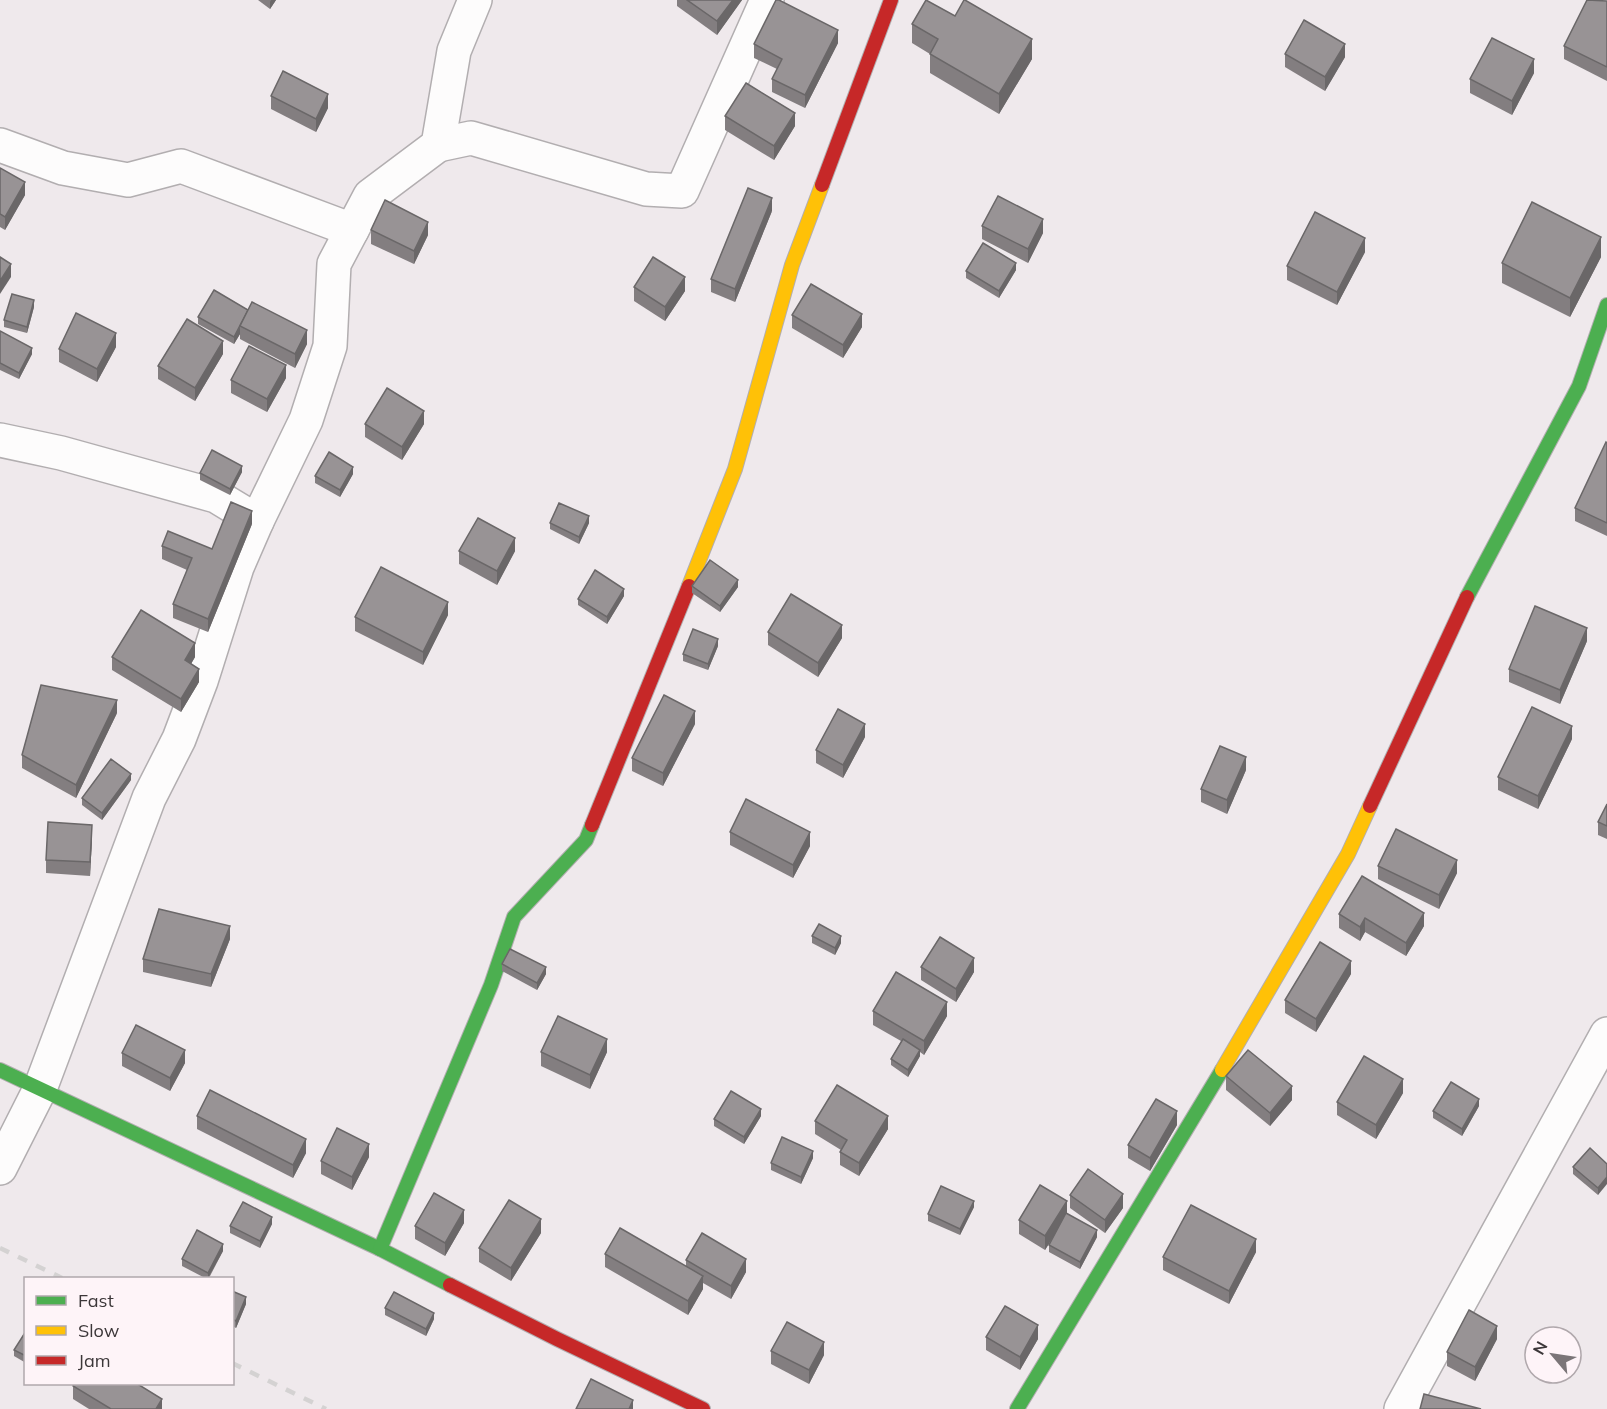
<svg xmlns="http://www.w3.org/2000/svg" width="1607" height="1409" viewBox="0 0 1607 1409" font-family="Mulish,sans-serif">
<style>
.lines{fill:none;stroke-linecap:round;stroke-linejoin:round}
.street-casing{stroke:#b2aeb0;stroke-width:36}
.fast-casing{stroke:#b2aeb0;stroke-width:16}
.slow-casing{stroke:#b2aeb0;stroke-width:16}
.jam-casing{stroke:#b2aeb0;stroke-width:16}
.street{stroke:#fdfcfc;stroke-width:33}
.fast{stroke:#4caf50;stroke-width:14}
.slow{stroke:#ffc107;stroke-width:14}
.jam{stroke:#c62828;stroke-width:14}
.rail{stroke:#d4d2d2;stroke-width:4.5;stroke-dasharray:10 10;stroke-linecap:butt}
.wall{fill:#837e80}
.shaded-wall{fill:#6a6768}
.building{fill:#989395;stroke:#6a6768;stroke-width:1.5}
</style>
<rect width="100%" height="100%" fill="#efe9ec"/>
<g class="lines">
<defs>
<g id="street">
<path d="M0 145 63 168 128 180 181 166 352 230"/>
<path d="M438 145 471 138 646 189 682 191 767 0"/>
<path d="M0 440 61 453 216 496 257 521 237 567 201 681 179 739 149 798 40 1089 0 1168"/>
<path d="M257 521 306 420 330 346 334 264 370 196 438 145 454 51 475 0"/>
<path d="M1401 1409 1607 1034"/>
</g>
<g id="fast">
<path d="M1467 597 1579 386 1607 305"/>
<path d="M0 1070 380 1249 450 1285"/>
<path d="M380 1249 491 985 514 917 586 840 592 825"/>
<path d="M1017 1409 1222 1070"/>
</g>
<g id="slow">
<path d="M689 586 735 469 792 265 822 185"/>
<path d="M1222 1070 1348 854 1370 806"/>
</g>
<g id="jam">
<path d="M822 185 891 0"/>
<path d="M1370 806 1467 597"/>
<path d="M592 825 689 586"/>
<path d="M450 1285 557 1339 703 1409"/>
</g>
</defs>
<!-- street casing -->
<use href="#street" class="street-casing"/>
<!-- fast casing -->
<use href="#fast" class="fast-casing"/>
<!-- slow casing -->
<use href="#slow" class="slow-casing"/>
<!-- jam casing -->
<use href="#jam" class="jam-casing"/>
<!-- street -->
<use href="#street" class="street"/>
<!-- fast -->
<use href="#fast" class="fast"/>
<!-- slow -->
<use href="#slow" class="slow"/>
<!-- jam -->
<use href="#jam" class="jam"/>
<!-- rail -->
<g class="rail">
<path d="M0 1248 62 1278"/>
<path d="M232 1363 326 1409"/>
</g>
</g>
<!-- wall -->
<g class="wall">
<path d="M258 0H276L270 9Z"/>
<path d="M677 0H742L717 35 677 6Z"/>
<path d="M1607 1V81L1564 59V46Z"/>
<path d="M912 24 1032 59 999 114 930 73V54L912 43Z"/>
<path d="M838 43 805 108 772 92V79L777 69 754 58V44Z"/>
<path d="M1285 54 1345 57 1325 91 1285 67Z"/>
<path d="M1534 73 1512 115 1470 93V79Z"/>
<path d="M271 96 328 108 316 132 271 109Z"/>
<path d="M725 116 795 126 774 160 725 130Z"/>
<path d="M0 168 25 195 5 230 0 227Z"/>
<path d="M772 211 735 302 711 292V279Z"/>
<path d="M982 226 1043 233 1028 263 982 239Z"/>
<path d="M371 230 428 235 414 264 371 244Z"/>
<path d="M1365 252 1337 305 1287 280V266Z"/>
<path d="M1601 257 1570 317 1502 283V263Z"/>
<path d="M1016 270 999 298 966 278V271Z"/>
<path d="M634 287 685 291 665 321 634 301Z"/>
<path d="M214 290 307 344 295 368 240 339V334L234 344 198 324V317Z"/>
<path d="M34 307 27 333 4 327V320Z"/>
<path d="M792 315 862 327 843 358 792 328Z"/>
<path d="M0 331 32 354 19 379 0 370Z"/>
<path d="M116 347 97 382 59 362V349Z"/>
<path d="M223 354 195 401 158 379V366Z"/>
<path d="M286 378 267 412 231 393V380Z"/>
<path d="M365 424H424L402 460 365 437Z"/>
<path d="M1607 443V536L1575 521V508Z"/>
<path d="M242 472 230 495 200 480V473Z"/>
<path d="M353 474 340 497 315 483V476Z"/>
<path d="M550 523H589L579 544 550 529Z"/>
<path d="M252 524 208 632 173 618V604L187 570 162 559V546L212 549Z"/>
<path d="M459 551H515L497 585 459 564Z"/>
<path d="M692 586 738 587 720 612 692 593Z"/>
<path d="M624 596 607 624 578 605V599Z"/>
<path d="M448 615 423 665 355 631V617Z"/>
<path d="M768 632 842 638 818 677 768 645Z"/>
<path d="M1587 641 1560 704 1509 682V669Z"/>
<path d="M718 646 708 670 683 661V654Z"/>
<path d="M112 657H195L191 664 199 682 181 712 112 670Z"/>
<path d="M117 713 76 798 22 768V755Z"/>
<path d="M695 724 663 786 632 771V758Z"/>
<path d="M865 737 843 778 816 763V750Z"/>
<path d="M1572 739 1538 809 1498 790V777Z"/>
<path d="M1246 770 1227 814 1201 802V789Z"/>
<path d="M131 780 102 820 82 805V798Z"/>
<path d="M1607 804V839L1598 835V822Z"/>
<path d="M730 832 810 846 793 878 730 845Z"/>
<path d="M92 838 90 876 46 873V860Z"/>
<path d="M1378 866 1457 873 1439 909 1378 879Z"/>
<path d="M1339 914 1424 926 1406 956 1365 932 1360 941 1339 928Z"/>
<path d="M812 936 841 943 835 955 812 943Z"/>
<path d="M230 939 211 987 143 972V959Z"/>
<path d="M502 964 546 974 537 990 502 971Z"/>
<path d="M921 967 974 972 956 1002 921 980Z"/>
<path d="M1351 974 1316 1032 1285 1013V1000Z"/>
<path d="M873 1011 947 1016 924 1055 920 1052V1056L908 1077 891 1065V1059L901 1041 873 1025Z"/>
<path d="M541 1052H607L590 1089 541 1066Z"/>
<path d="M122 1053 185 1063 170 1091 122 1066Z"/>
<path d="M1226 1076 1292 1100 1270 1126 1226 1090Z"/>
<path d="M1403 1093 1376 1139 1337 1115V1102Z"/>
<path d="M1479 1106 1462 1136 1433 1118V1111Z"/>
<path d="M197 1116 306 1153 293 1178 197 1129Z"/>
<path d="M761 1116 744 1144 714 1126V1119Z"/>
<path d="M815 1121 888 1129 859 1176 840 1165V1152L841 1150 815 1134Z"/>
<path d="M1177 1125 1150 1171 1128 1158V1145Z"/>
<path d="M369 1157 352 1190 321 1174V1161Z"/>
<path d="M813 1158 801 1184 771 1170V1163Z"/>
<path d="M1607 1164 1598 1195 1573 1174V1167Z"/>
<path d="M1070 1195 1123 1208 1105 1233 1070 1208Z"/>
<path d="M974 1207 960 1235 928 1221V1214Z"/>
<path d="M1067 1214 1097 1237 1080 1269 1049 1252V1245L1054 1236 1045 1250 1019 1234V1220Z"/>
<path d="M464 1223 445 1256 415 1239V1226Z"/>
<path d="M272 1224 260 1248 230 1233V1226Z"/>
<path d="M541 1233 511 1281 479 1262V1248Z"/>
<path d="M223 1251 209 1278H205L182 1266V1259Z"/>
<path d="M1256 1252 1229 1304 1163 1270V1257Z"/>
<path d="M605 1254 686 1266V1260L746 1272 731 1299 703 1283V1289L688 1315 605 1267Z"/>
<path d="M232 1291 246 1304 236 1328 232 1326Z"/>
<path d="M385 1308 434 1319 426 1336 385 1315Z"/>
<path d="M26 1331V1363L14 1356V1350Z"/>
<path d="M986 1337 1038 1339 1020 1370 986 1350Z"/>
<path d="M1497 1339 1475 1381 1447 1366V1352Z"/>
<path d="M771 1351 824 1355 809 1384 771 1364Z"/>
<path d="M73 1386 162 1409H89L73 1399Z"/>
</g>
<!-- shaded-wall -->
<g class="shaded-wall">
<path d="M271 0H276L270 9V2Z"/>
<path d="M733 0H742L717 35V21Z"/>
<path d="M838 30V43L805 108V95Z"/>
<path d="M1032 39V59L999 114V94Z"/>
<path d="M1345 44V57L1325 91V77Z"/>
<path d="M1534 59V73L1512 115V101Z"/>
<path d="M328 94V108L316 132V119Z"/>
<path d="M795 113V126L774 160V146Z"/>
<path d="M25 182V195L5 230V217Z"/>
<path d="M772 198V211L735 302V289Z"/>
<path d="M1043 219V233L1028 263V249Z"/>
<path d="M428 222V235L414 264V251Z"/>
<path d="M1601 237V257L1570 317V298Z"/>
<path d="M1365 238V252L1337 305V292Z"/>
<path d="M1016 263V270L999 298V291Z"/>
<path d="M11 264V277L0 294V281Z"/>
<path d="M685 277V291L665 321V307Z"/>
<path d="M34 300V307L27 333V327Z"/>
<path d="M862 314V327L843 358V345Z"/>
<path d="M240 327V334L234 344V337Z"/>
<path d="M307 330V344L295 368V354Z"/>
<path d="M116 333V347L97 382V369Z"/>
<path d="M223 341V354L195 401V388Z"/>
<path d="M32 348V354L19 379V373Z"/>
<path d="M286 365V378L267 412V399Z"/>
<path d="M424 411V424L402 460V447Z"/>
<path d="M242 466V472L230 495V489Z"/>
<path d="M353 467V474L340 497V490Z"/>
<path d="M252 511V524L208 632V619Z"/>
<path d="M589 516V523L579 544V537Z"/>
<path d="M515 538V551L497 585V571Z"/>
<path d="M738 580V587L720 612V606Z"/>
<path d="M624 589V596L607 624V617Z"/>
<path d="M448 602V615L423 665V652Z"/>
<path d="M842 625V638L818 677V663Z"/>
<path d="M1587 628V641L1560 704V690Z"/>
<path d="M718 639V646L708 670V664Z"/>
<path d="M195 643V657L185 674V660Z"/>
<path d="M199 669V682L181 712V699Z"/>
<path d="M117 700V713L76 798V785Z"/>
<path d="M695 711V724L663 786V773Z"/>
<path d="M865 724V737L843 778V765Z"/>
<path d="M1572 726V739L1538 809V796Z"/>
<path d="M1246 757V770L1227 814V800Z"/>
<path d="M131 774V780L102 820V813Z"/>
<path d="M92 825V838L90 876V862Z"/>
<path d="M810 832V846L793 878V865Z"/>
<path d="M1457 860V873L1439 909V895Z"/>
<path d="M1424 913V926L1406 956V943Z"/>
<path d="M1365 918V932L1360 941V927Z"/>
<path d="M230 926V939L211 987V974Z"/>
<path d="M841 936V943L835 955V948Z"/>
<path d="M974 958V972L956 1002V989Z"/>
<path d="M1351 961V974L1316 1032V1019Z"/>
<path d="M546 967V974L537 990V983Z"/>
<path d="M947 1002V1016L924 1055V1041Z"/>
<path d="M607 1039V1052L590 1089V1075Z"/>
<path d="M185 1050V1063L170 1091V1078Z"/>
<path d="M920 1050V1056L908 1077V1070Z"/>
<path d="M1403 1079V1093L1376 1139V1125Z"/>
<path d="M1292 1086V1100L1270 1126V1113Z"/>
<path d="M1479 1099V1106L1462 1136V1129Z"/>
<path d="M761 1109V1116L744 1144V1137Z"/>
<path d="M1177 1111V1125L1150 1171V1158Z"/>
<path d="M888 1116V1129L859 1176V1163Z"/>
<path d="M306 1139V1153L293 1178V1165Z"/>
<path d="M369 1144V1157L352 1190V1177Z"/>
<path d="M813 1151V1158L801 1184V1177Z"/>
<path d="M1607 1177V1184L1598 1195V1188Z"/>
<path d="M1123 1194V1208L1105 1233V1220Z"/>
<path d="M974 1201V1207L960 1235V1229Z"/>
<path d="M1067 1201V1214L1045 1250V1236Z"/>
<path d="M464 1210V1223L445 1256V1243Z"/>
<path d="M272 1217V1224L260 1248V1241Z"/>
<path d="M541 1219V1233L511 1281V1268Z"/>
<path d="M1097 1230V1237L1080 1269V1262Z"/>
<path d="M1256 1239V1252L1229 1304V1291Z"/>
<path d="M223 1244V1251L208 1278V1273Z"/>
<path d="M746 1259V1272L731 1299V1286Z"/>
<path d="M703 1276V1289L688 1315V1301Z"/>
<path d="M246 1297V1304L236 1328V1321Z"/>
<path d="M434 1313V1319L426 1336V1329Z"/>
<path d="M1038 1325V1339L1020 1370V1357Z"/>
<path d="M1497 1326V1339L1475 1381V1367Z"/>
<path d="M824 1342V1355L809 1384V1370Z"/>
<path d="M162 1399V1409H156Z"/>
<path d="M633 1400V1409H629Z"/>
</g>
<!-- building -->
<g class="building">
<path d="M687 0H733L717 21Z"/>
<path d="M776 0H779L838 30 805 95 772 79 782 59 754 44Z"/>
<path d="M926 0 955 16 964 0H965L1032 39 999 94 930 54 938 39 912 24Z"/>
<path d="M1587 0 1607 1V67L1564 46Z"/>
<path d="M1304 20 1345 44 1325 77 1285 54Z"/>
<path d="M1492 38 1534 59 1512 101 1470 79Z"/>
<path d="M283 71 328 94 316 119 271 96Z"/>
<path d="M746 83 795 113 774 146 725 116Z"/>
<path d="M0 168 25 182 5 217 0 214Z"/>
<path d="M748 188 772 198 735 289 711 279Z"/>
<path d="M998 196 1043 219 1028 249 982 226Z"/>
<path d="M385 200 428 222 414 251 371 230Z"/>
<path d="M1532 202 1601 237 1570 298 1502 263Z"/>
<path d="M1315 212 1365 238 1337 292 1287 266Z"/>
<path d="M983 243 1016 263 999 291 966 271Z"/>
<path d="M0 257 11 264 0 281Z"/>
<path d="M653 257 685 277 665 307 634 287Z"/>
<path d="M811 284 862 314 843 345 792 315Z"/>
<path d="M214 290 248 310 234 337 198 317Z"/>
<path d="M12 294 34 300 27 327 4 320Z"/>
<path d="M252 302 307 330 295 354 240 326Z"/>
<path d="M76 313 116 333 97 369 59 349Z"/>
<path d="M187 319 223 341 195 388 158 366Z"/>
<path d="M0 331 32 348 19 373 0 363Z"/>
<path d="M249 346 286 365 267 399 231 380Z"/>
<path d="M387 388 424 411 402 447 365 424Z"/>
<path d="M1606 442 1607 443V523L1575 508Z"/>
<path d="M212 450 242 466 230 489 200 473Z"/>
<path d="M329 452 353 467 340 490 315 476Z"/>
<path d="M231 502 252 511 208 619 173 604 192 558 162 546 168 531 212 549Z"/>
<path d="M559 503 589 516 579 537 550 523Z"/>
<path d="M478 518 515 538 497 571 459 551Z"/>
<path d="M710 560 738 580 720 606 692 586Z"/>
<path d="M381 567 448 602 423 652 355 617Z"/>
<path d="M595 570 624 589 607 617 578 599Z"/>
<path d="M791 594 842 625 818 663 768 632Z"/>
<path d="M1535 606 1587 628 1560 690 1509 669Z"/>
<path d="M141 610 195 643 185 660 199 669 181 699 112 657Z"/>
<path d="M693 629 718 639 708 664 683 654Z"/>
<path d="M41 685 117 700 76 785 22 755Z"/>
<path d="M664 695 695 711 663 773 632 758Z"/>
<path d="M1532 707 1572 726 1538 796 1498 777Z"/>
<path d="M838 709 865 724 843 765 816 750Z"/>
<path d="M1220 746 1246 757 1227 800 1201 789Z"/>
<path d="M111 759 131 774 102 813 82 798Z"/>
<path d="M746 799 810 832 793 865 730 832Z"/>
<path d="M1607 804V826L1598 822Z"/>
<path d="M48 822 92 825 90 862 46 860Z"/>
<path d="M1396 829 1457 860 1439 895 1378 866Z"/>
<path d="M1362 876 1424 913 1406 943 1365 918 1360 927 1339 914Z"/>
<path d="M159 909 230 926 211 974 143 959Z"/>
<path d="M819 924 841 936 835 948 812 936Z"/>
<path d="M940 937 974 958 956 989 921 967Z"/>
<path d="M1320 942 1351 961 1316 1019 1285 1000Z"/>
<path d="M510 949 546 967 537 983 502 964Z"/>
<path d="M896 972 947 1002 924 1041 873 1011Z"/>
<path d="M558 1016 607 1039 590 1075 541 1052Z"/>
<path d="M136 1025 185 1050 170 1078 122 1053Z"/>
<path d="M903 1039 920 1050 908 1070 891 1059Z"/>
<path d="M1248 1050 1292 1086 1270 1113 1226 1076Z"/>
<path d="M1364 1056 1403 1079 1376 1125 1337 1102Z"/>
<path d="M1451 1082 1479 1099 1462 1129 1433 1111Z"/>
<path d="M837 1085 888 1116 859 1163 840 1152 847 1140 815 1121Z"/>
<path d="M210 1090 306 1139 293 1165 197 1116Z"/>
<path d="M731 1091 761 1109 744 1137 714 1119Z"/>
<path d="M1156 1099 1177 1111 1150 1158 1128 1145Z"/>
<path d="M337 1128 369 1144 352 1177 321 1161Z"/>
<path d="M782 1137 813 1151 801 1177 771 1163Z"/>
<path d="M1590 1148 1607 1164V1177L1598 1188 1573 1167Z"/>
<path d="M1088 1169 1123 1194 1105 1220 1070 1195Z"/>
<path d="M1040 1185 1067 1201 1045 1236 1019 1220Z"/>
<path d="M941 1186 974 1201 960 1229 928 1214Z"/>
<path d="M434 1193 464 1210 445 1243 415 1226Z"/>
<path d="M509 1200 541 1219 511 1268 479 1248Z"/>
<path d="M243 1202 272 1217 260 1241 230 1226Z"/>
<path d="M1191 1205 1256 1239 1229 1291 1163 1257Z"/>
<path d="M1066 1213 1097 1230 1080 1262 1049 1245Z"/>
<path d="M620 1228 703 1276 688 1301 605 1254Z"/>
<path d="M197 1230 223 1244 208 1273 182 1259Z"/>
<path d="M702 1233 746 1259 731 1286 686 1260Z"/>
<path d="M232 1291 246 1297 236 1321 232 1319Z"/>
<path d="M394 1292 434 1313 426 1329 385 1308Z"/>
<path d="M1005 1306 1038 1325 1020 1357 986 1337Z"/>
<path d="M1469 1310 1497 1326 1475 1367 1447 1352Z"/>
<path d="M787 1322 824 1342 809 1370 771 1351Z"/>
<path d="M26 1331V1356L14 1350Z"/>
<path d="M591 1379 633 1400 629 1409H576Z"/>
<path d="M74 1383H136L162 1399 156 1409H111L73 1386Z"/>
<path d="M1424 1394 1481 1409H1420Z"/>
</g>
<!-- legend -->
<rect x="24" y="1277" width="210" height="108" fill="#fef4f8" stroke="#b0a8ac" stroke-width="1.5"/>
<rect x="36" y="1296" width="30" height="9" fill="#4caf50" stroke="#b0a8ac" stroke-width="1.5"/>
<text x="78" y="1307" font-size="18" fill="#3c3739">Fast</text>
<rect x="36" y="1326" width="30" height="9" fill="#ffc107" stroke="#b0a8ac" stroke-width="1.5"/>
<text x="78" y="1337" font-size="18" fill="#3c3739">Slow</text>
<rect x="36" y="1356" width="30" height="9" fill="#c62828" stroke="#b0a8ac" stroke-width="1.5"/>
<text x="78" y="1367" font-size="18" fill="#3c3739">Jam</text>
<!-- north arrow -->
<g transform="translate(1553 1355) rotate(299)"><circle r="28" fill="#fef4f8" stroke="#b0a8ac" stroke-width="1.5"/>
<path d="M0-4.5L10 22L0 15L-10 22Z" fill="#7b7578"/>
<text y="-9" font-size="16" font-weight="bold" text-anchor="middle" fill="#3c3739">N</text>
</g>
</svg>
